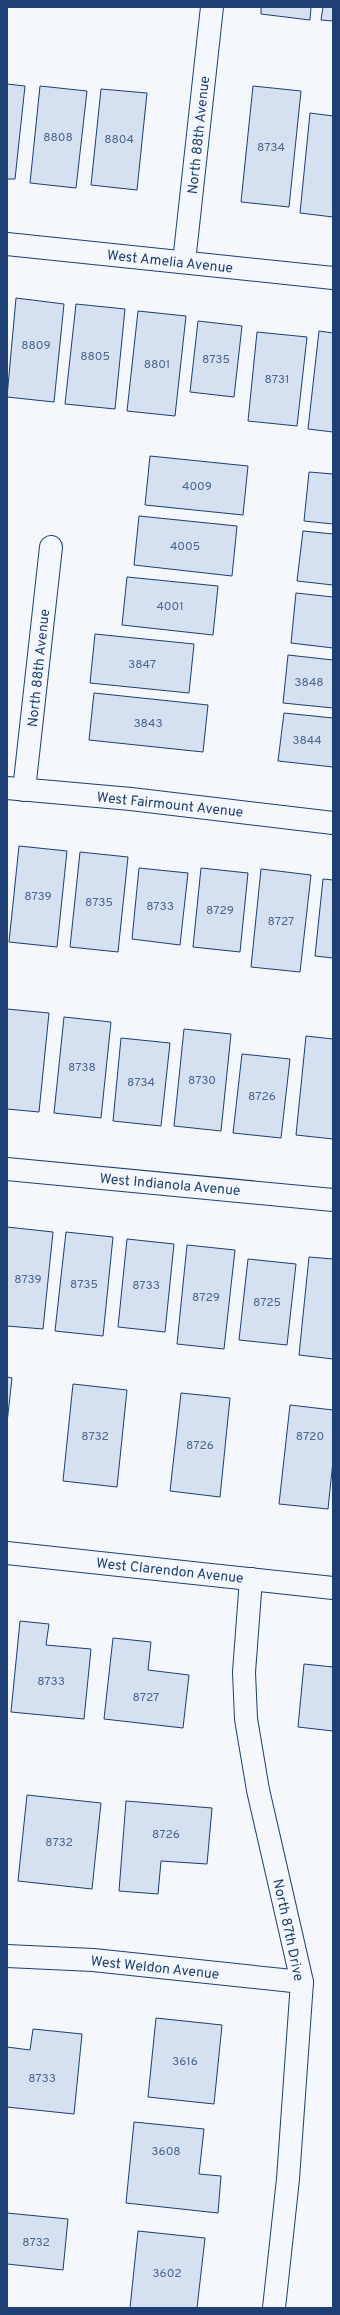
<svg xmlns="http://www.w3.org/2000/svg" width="340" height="2315" viewBox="0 0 340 2315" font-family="Overpass,sans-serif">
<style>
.building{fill:#d5e0f0;stroke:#1d3f73}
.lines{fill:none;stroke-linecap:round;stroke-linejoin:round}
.street-casing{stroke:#1d3f73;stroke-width:24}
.street{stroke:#f4f7fb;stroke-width:22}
.labels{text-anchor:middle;stroke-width:3;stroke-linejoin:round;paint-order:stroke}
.number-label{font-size:12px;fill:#4b6792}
.street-label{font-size:14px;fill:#1d3f73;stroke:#f4f7fb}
</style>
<rect width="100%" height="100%" fill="#f4f7fb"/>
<!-- building -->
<g class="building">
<path d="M261 7H311L310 20 261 14Z"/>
<path d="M323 7H333V21L321 20Z"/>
<path d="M7 84 25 86 15 179H7Z"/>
<path d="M40 86 87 91 76 188 30 183Z"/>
<path d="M253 86 301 91 289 207 241 202Z"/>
<path d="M101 89 147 93 137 190 91 185Z"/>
<path d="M310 113 333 116V217L300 213Z"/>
<path d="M16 298 64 304 54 402 7 397Z"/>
<path d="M76 304 125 309 115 409 65 404Z"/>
<path d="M138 311 186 316 175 416 127 411Z"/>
<path d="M198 321 242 326 234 397 190 392Z"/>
<path d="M319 331 333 333V432L308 429Z"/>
<path d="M257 332 307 337 297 426 248 421Z"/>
<path d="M150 456 248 466 243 515 145 505Z"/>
<path d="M309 472 333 474V524L304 521Z"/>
<path d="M139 516 237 526 232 576 134 565Z"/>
<path d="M303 531 333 534V585L297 581Z"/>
<path d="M127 577 218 586 213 635 122 625Z"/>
<path d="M296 593 333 597V648L291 643Z"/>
<path d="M95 634 194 644 189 693 90 683Z"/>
<path d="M288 655 333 660V708L283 703Z"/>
<path d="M94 693 208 705 203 752 89 740Z"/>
<path d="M284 713 333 718V767L278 761Z"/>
<path d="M19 846 67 851 57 947 9 942Z"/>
<path d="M80 852 128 857 118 952 70 947Z"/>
<path d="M139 868 188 873 180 945 132 939Z"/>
<path d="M201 868 248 873 240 952 193 947Z"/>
<path d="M261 869 311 875 300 972 251 967Z"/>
<path d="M323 879 333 880V958L315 956Z"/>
<path d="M7 1009 49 1013 39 1112 7 1109Z"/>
<path d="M64 1017 111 1022 101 1118 54 1113Z"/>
<path d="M184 1029 231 1034 221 1131 174 1126Z"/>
<path d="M306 1036 333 1039V1139L296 1135Z"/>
<path d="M121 1038 170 1043 161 1126 113 1121Z"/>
<path d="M242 1054 290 1059 281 1138 233 1133Z"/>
<path d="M7 1227 53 1232 43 1329 7 1326Z"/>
<path d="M66 1232 113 1237 103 1336 55 1331Z"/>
<path d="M127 1239 174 1244 165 1332 118 1327Z"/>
<path d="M187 1245 235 1250 224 1349 177 1344Z"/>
<path d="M309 1257 333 1259V1359L299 1355Z"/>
<path d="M248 1259 296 1264 287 1345 239 1340Z"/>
<path d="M7 1377 12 1378 7 1423Z"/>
<path d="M73 1384 127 1390 117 1487 63 1481Z"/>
<path d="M181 1393 230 1398 220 1497 170 1491Z"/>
<path d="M290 1405 333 1410V1461L328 1509 279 1504Z"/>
<path d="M20 1621 49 1624 46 1645 91 1649 84 1719 11 1712Z"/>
<path d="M113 1638 151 1642 148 1670 189 1675 183 1728 104 1719Z"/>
<path d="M304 1664 333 1667V1731L298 1727Z"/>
<path d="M27 1795 101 1803 92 1889 18 1881Z"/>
<path d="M126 1801 212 1808 207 1864 161 1861 158 1894 119 1891Z"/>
<path d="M156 2018 222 2025 214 2104 148 2097Z"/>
<path d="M33 2029 82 2034 74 2114 7 2107V2047L30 2050Z"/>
<path d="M134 2122 204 2129 199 2174 221 2176 218 2213 126 2203Z"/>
<path d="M7 2213 68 2219 63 2270 7 2264Z"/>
<path d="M138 2231 205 2238 197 2308H130Z"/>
</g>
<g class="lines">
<defs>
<g id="street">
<path d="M7 244 333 278"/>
<path d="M184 262 212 7"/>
<path d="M7 788 131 799 333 823"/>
<path d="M24 790 51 547"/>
<path d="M7 1169 333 1200"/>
<path d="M7 1553 333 1588"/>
<path d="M251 1579 244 1672 246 1719 258 1790 302 1982 288 2179 274 2308"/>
<path d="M7 1956 93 1960 302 1982"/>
</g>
</defs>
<!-- street casing -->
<use href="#street" class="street-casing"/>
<!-- street -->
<use href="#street" class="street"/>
</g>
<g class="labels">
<!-- number labels -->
<g class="number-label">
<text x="58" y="141">8808</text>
<text x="119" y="143">8804</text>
<text x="271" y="151">8734</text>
<text x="36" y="349">8809</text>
<text x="95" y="360">8805</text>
<text x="216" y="363">8735</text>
<text x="157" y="368">8801</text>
<text x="277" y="383">8731</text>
<text x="197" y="490">4009</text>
<text x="185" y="550">4005</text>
<text x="170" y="610">4001</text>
<text x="142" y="668">3847</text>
<text x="309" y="686">3848</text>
<text x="148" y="727">3843</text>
<text x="307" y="744">3844</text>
<text x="38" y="900">8739</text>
<text x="99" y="906">8735</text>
<text x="160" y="910">8733</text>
<text x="220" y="914">8729</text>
<text x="281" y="925">8727</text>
<text x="82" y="1071">8738</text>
<text x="202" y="1084">8730</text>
<text x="141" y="1086">8734</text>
<text x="262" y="1100">8726</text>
<text x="28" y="1283">8739</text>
<text x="84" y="1288">8735</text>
<text x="146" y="1289">8733</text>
<text x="206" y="1301">8729</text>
<text x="267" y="1306">8725</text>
<text x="95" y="1440">8732</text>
<text x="310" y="1440">8720</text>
<text x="200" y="1449">8726</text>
<text x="51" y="1685">8733</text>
<text x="146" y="1701">8727</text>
<text x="166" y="1838">8726</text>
<text x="59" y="1846">8732</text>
<text x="185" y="2065">3616</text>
<text x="42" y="2082">8733</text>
<text x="166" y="2155">3608</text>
<text x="36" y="2246">8732</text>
<text x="167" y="2277">3602</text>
</g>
<!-- street labels -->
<g class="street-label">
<text transform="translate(198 135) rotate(-84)" y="5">North 88th Avenue</text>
<text transform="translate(170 261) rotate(6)" y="5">West Amelia Avenue</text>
<text transform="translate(38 668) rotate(-84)" y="5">North 88th Avenue</text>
<text transform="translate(170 804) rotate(6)" y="5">West Fairmount Avenue</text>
<text transform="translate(170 1184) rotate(5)" y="5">West Indianola Avenue</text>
<text transform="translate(170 1570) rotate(6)" y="5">West Clarendon Avenue</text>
<text transform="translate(289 1930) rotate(78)" y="5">North 87th Drive</text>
<text transform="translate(155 1967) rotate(6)" y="5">West Weldon Avenue</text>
</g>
</g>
<!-- border -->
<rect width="340" height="2315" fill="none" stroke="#1d3f73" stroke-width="16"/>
</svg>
